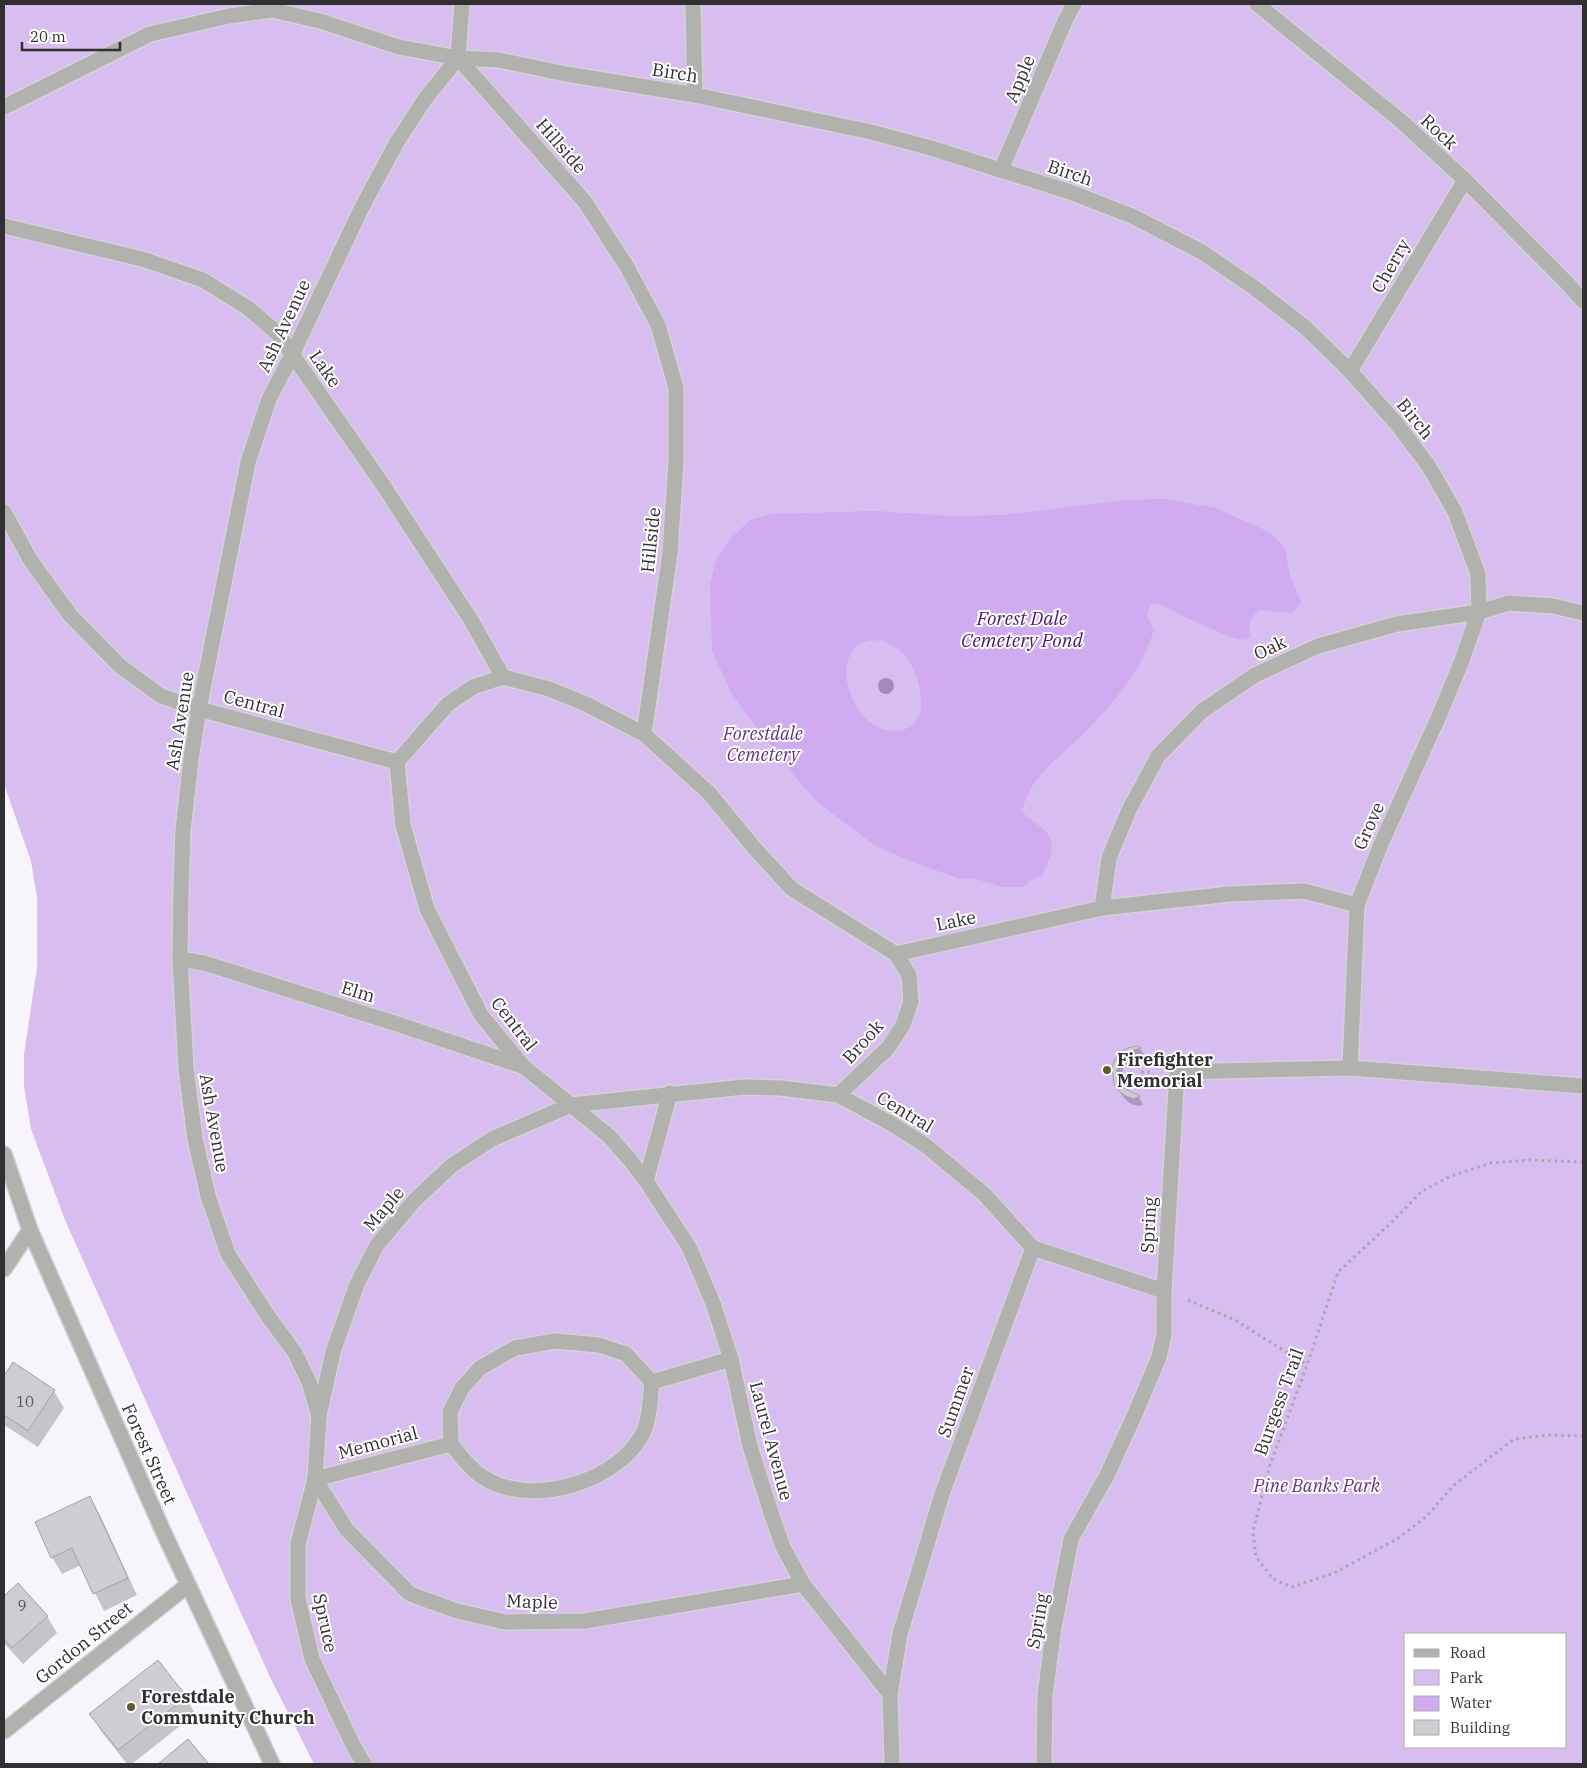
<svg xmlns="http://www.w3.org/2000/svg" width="1587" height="1768" viewBox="0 0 1587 1768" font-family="'IBM Plex Serif',serif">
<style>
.green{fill:#d8bdf1;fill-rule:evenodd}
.water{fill:#d0abf0;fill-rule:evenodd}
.shadow{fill:#0003}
.building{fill:#cfccd3;stroke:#a5a1a8}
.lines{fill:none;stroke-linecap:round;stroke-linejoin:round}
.minor-casing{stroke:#d4d1d8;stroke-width:18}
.path{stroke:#aaa6ac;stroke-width:3;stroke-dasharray:2.5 4;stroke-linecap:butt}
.minor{stroke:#b1b1ad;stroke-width:15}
.tree{fill:#a68ab9}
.poi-dot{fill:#5d5c29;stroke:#fff;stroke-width:2}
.labels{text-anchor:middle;stroke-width:4;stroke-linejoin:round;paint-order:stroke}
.number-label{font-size:15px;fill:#58565a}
.street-label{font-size:18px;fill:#312f32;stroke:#fff}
.park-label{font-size:18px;font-style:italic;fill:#623383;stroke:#fff}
.poi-label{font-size:18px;font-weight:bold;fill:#312f32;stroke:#fff;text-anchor:start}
.water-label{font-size:19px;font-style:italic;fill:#4a1a69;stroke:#fff}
</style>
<rect width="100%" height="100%" fill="#f8f4fc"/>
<!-- green -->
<path class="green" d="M4 4H1583V1764H314L271 1679 212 1549 65 1220 31 1129 24 1086V1054L37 968V897L31 861 4 784ZM1406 1634H1566V1747H1406Z"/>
<!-- water -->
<path class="water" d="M1164 499 1216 508 1269 532 1284 546 1290 575 1301 602 1293 613 1260 610C1249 618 1248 624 1250 637L1244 640 1231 637 1182 616 1169 608 1156 603 1151 605 1147 612 1148 619 1154 629C1144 669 1109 709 1079 738 1056 760 1028 779 1022 812 1029 819 1037 823 1044 830 1059 843 1049 861 1042 876L1035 878 1022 887H1003L972 878 960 879 913 862 874 845 816 801 792 773 731 693 712 650 710 584 716 560 730 539 750 520 770 514 876 511 951 516 1003 515 1126 500ZM882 640C891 645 900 649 907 658 920 676 933 723 902 730 856 741 823 655 867 641 871 640 877 641 882 640Z"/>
<!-- shadow -->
<g class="shadow">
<path d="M1137 1047 1140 1049 1145 1056 1128 1063 1123 1069 1120 1084 1123 1089 1139 1097 1143 1105 1139 1106 1131 1104 1125 1099 1120 1092 1115 1083 1113 1067 1122 1053Z"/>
<path d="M13 1364 54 1391 64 1408 38 1447 4 1425V1378Z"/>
<path d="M90 1498 100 1515 137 1595 104 1611 81 1565 62 1574 52 1557Z"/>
<path d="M18 1585 47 1616 57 1633 23 1664 4 1643V1598Z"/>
<path d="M186 1697 195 1714 132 1764H127L101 1731 91 1714Z"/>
</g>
<!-- building -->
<g class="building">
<path d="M1137 1046 1141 1048 1130 1051 1124 1054 1119 1060 1116 1075 1123 1088 1140 1096 1134 1099 1126 1096 1119 1091 1114 1084 1112 1067 1115 1059 1121 1052 1128 1048Z"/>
<path d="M13 1362 55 1390 28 1431 4 1415V1376Z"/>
<path d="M90 1496 128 1578 93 1594 72 1548 51 1558 35 1522Z"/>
<path d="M18 1583 48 1616 12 1648 4 1639V1596Z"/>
<path d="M158 1660 187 1697 118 1750 89 1714Z"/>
<path d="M188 1739 209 1764H158Z"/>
</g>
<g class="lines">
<defs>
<g id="minor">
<path d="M693 4 695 95"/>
<path d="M1257 4 1401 121 1465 180 1567 283 1583 301"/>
<path d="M458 58 585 202 627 267 658 325 676 388V462L670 553 644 734"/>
<path d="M458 58 462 4"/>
<path d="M4 107 150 34 229 16 272 10 320 21 399 47 458 58 499 60 566 74 695 95 871 132 931 148 1070 192 1132 216 1202 252 1256 289 1306 328 1350 371 1396 423 1428 465 1455 512 1478 574 1479 612 1461 663 1439 716 1381 844 1357 905 1350 1068"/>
<path d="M1001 170 1065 21 1074 4"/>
<path d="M4 226 142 259 203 280 248 308 278 334 383 485 471 620 503 677"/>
<path d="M1350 371 1465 180"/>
<path d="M4 512 31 561 70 615 120 666 161 696 199 709 397 762"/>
<path d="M397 762 448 704 473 687 503 677 549 689 586 704 644 734 709 793 756 850 792 889 896 954 1102 908 1230 894 1304 891 1357 905"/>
<path d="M397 762 403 825 427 909 481 1015 523 1066 609 1136 630 1160 646 1181"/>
<path d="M1102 908 1109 858 1129 810 1158 756 1202 711 1255 675 1318 646 1397 624 1479 612 1509 603 1553 606 1583 613"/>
<path d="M180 959 204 963 397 1024 522 1066"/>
<path d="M670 1093 646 1181 689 1247 713 1303 731 1359 750 1446 772 1516 783 1547 803 1584 890 1694"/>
<path d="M838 1095 888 1048 903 1025 911 1001 909 975 896 954"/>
<path d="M4 1154 30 1230 163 1531 272 1764"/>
<path d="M4 1269 30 1230"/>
<path d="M319 1416 309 1382 295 1353 268 1316 228 1254 208 1196 195 1139 186 1068 180 959 181 889 183 830 191 759 199 709 248 462 269 399 292 355 362 207 397 142 425 99 458 58"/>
<path d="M451 1444 450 1412 462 1388 480 1368 515 1348 555 1341 599 1345 626 1354 652 1382"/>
<path d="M315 1479 347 1530 410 1594 457 1611 505 1622 585 1621 803 1584"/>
<path d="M315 1479 451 1444C465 1461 474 1475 496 1484 543 1503 617 1480 642 1435 650 1420 650 1399 652 1382L731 1359"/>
<path d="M4 1731 188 1585"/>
<path d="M364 1764 353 1745 312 1659 298 1599V1544L315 1479 319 1416 333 1352 357 1284 377 1245 414 1201 451 1166 492 1139 571 1105 744 1087 781 1088 838 1095 890 1123 925 1145 984 1194 1033 1248 1164 1291"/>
<path d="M892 1764 890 1694 900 1634 942 1494 1033 1248"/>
<path d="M1044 1764 1045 1695 1054 1627 1071 1539 1107 1475 1135 1414 1159 1357 1164 1335V1291L1177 1072 1350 1068 1583 1086"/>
</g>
</defs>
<!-- minor casing -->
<use href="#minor" class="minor-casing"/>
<!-- path -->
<g class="path">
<path d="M1141 1072H1154"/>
<path d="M1583 1162 1530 1160 1491 1163 1451 1176 1422 1191 1391 1223 1338 1272 1307 1365 1270 1465 1253 1531 1256 1557 1273 1579 1292 1587 1334 1573 1397 1539 1427 1516 1453 1486 1514 1439 1547 1435 1583 1436"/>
<path d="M1188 1300 1235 1320 1307 1365"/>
</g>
<!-- minor -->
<use href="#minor" class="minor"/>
</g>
<!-- trees -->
<circle class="tree" cx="886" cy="686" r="8"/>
<!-- markers -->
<g class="poi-dot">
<circle cx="1107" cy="1070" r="5"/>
<circle cx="131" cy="1707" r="5"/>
</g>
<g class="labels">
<!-- number labels -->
<g class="number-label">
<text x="25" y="1407">10</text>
<text x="22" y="1611">9</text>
</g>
<!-- street labels -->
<g class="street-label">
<text transform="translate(675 73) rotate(9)" y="6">Birch</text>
<text transform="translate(1020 79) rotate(-67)" y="6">Apple</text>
<text transform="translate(1439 132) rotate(43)" y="6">Rock</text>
<text transform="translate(561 146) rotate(49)" y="6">Hillside</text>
<text transform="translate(1070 173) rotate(19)" y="6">Birch</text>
<text transform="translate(1391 266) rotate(-60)" y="6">Cherry</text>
<text transform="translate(284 326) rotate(-65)" y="6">Ash Avenue</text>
<text transform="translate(325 369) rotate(55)" y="6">Lake</text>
<text transform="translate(1415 419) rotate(51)" y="6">Birch</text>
<text transform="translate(651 540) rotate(-84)" y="6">Hillside</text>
<text transform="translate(1270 648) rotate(-25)" y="6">Oak</text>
<text transform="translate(254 704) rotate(15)" y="6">Central</text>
<text transform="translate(180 721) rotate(-81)" y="6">Ash Avenue</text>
<text transform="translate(1369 826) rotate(-66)" y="6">Grove</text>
<text transform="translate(956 921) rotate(-12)" y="6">Lake</text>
<text transform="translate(358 992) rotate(17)" y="6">Elm</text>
<text transform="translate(514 1024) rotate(52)" y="6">Central</text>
<text transform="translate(863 1042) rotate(-48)" y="6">Brook</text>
<text transform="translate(905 1112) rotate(31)" y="6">Central</text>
<text transform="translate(214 1123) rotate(80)" y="6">Ash Avenue</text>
<text transform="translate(384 1209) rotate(-50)" y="6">Maple</text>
<text transform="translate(1149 1225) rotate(-87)" y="6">Spring</text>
<text transform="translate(956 1402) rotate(-70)" y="6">Summer</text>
<text transform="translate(1279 1402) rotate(-70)" y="6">Burgess Trail</text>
<text transform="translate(771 1441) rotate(75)" y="6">Laurel Avenue</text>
<text transform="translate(378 1443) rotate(-15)" y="6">Memorial</text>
<text transform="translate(149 1454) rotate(66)" y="6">Forest Street</text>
<text transform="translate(532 1602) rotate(2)" y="6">Maple</text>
<text transform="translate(1038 1621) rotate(-80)" y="6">Spring</text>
<text transform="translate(325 1623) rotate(78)" y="6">Spruce</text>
<text transform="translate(84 1643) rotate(-39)" y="6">Gordon Street</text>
</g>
<!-- park labels -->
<g class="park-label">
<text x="763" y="740">Forestdale<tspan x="763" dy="21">Cemetery</tspan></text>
<text x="1317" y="1492">Pine Banks Park</text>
</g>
<!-- poi labels -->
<g class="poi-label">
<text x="1117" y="1066">Firefighter<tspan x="1117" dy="21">Memorial</tspan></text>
<text x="141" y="1703">Forestdale<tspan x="141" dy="21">Community Church</tspan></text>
</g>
<!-- water labels -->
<g class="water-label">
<text x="1022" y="625">Forest Dale<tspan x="1022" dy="22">Cemetery Pond</tspan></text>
</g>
</g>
<!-- border -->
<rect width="1587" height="1768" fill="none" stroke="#312f32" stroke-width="10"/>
<!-- legend -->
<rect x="1404" y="1633" width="162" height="115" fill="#ffffff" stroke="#adacad"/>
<rect x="1414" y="1649" width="25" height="8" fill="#b1b1ad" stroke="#adacad"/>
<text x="1450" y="1658" font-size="15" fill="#312f32">Road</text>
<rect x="1414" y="1670" width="25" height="15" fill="#d8bdf1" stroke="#adacad"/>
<text x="1450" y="1683" font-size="15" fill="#312f32">Park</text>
<rect x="1414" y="1696" width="25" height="15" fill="#d0abf0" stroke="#adacad"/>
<text x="1450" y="1708" font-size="15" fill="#312f32">Water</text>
<rect x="1414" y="1720" width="25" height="15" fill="#cfccd3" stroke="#adacad"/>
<text x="1450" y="1733" font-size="15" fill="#312f32">Building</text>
<!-- scale -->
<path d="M22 42v8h98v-8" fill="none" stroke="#312f32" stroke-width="2.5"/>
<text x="30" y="42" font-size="15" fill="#312f32" stroke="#ffffff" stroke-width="4" paint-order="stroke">20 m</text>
</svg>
